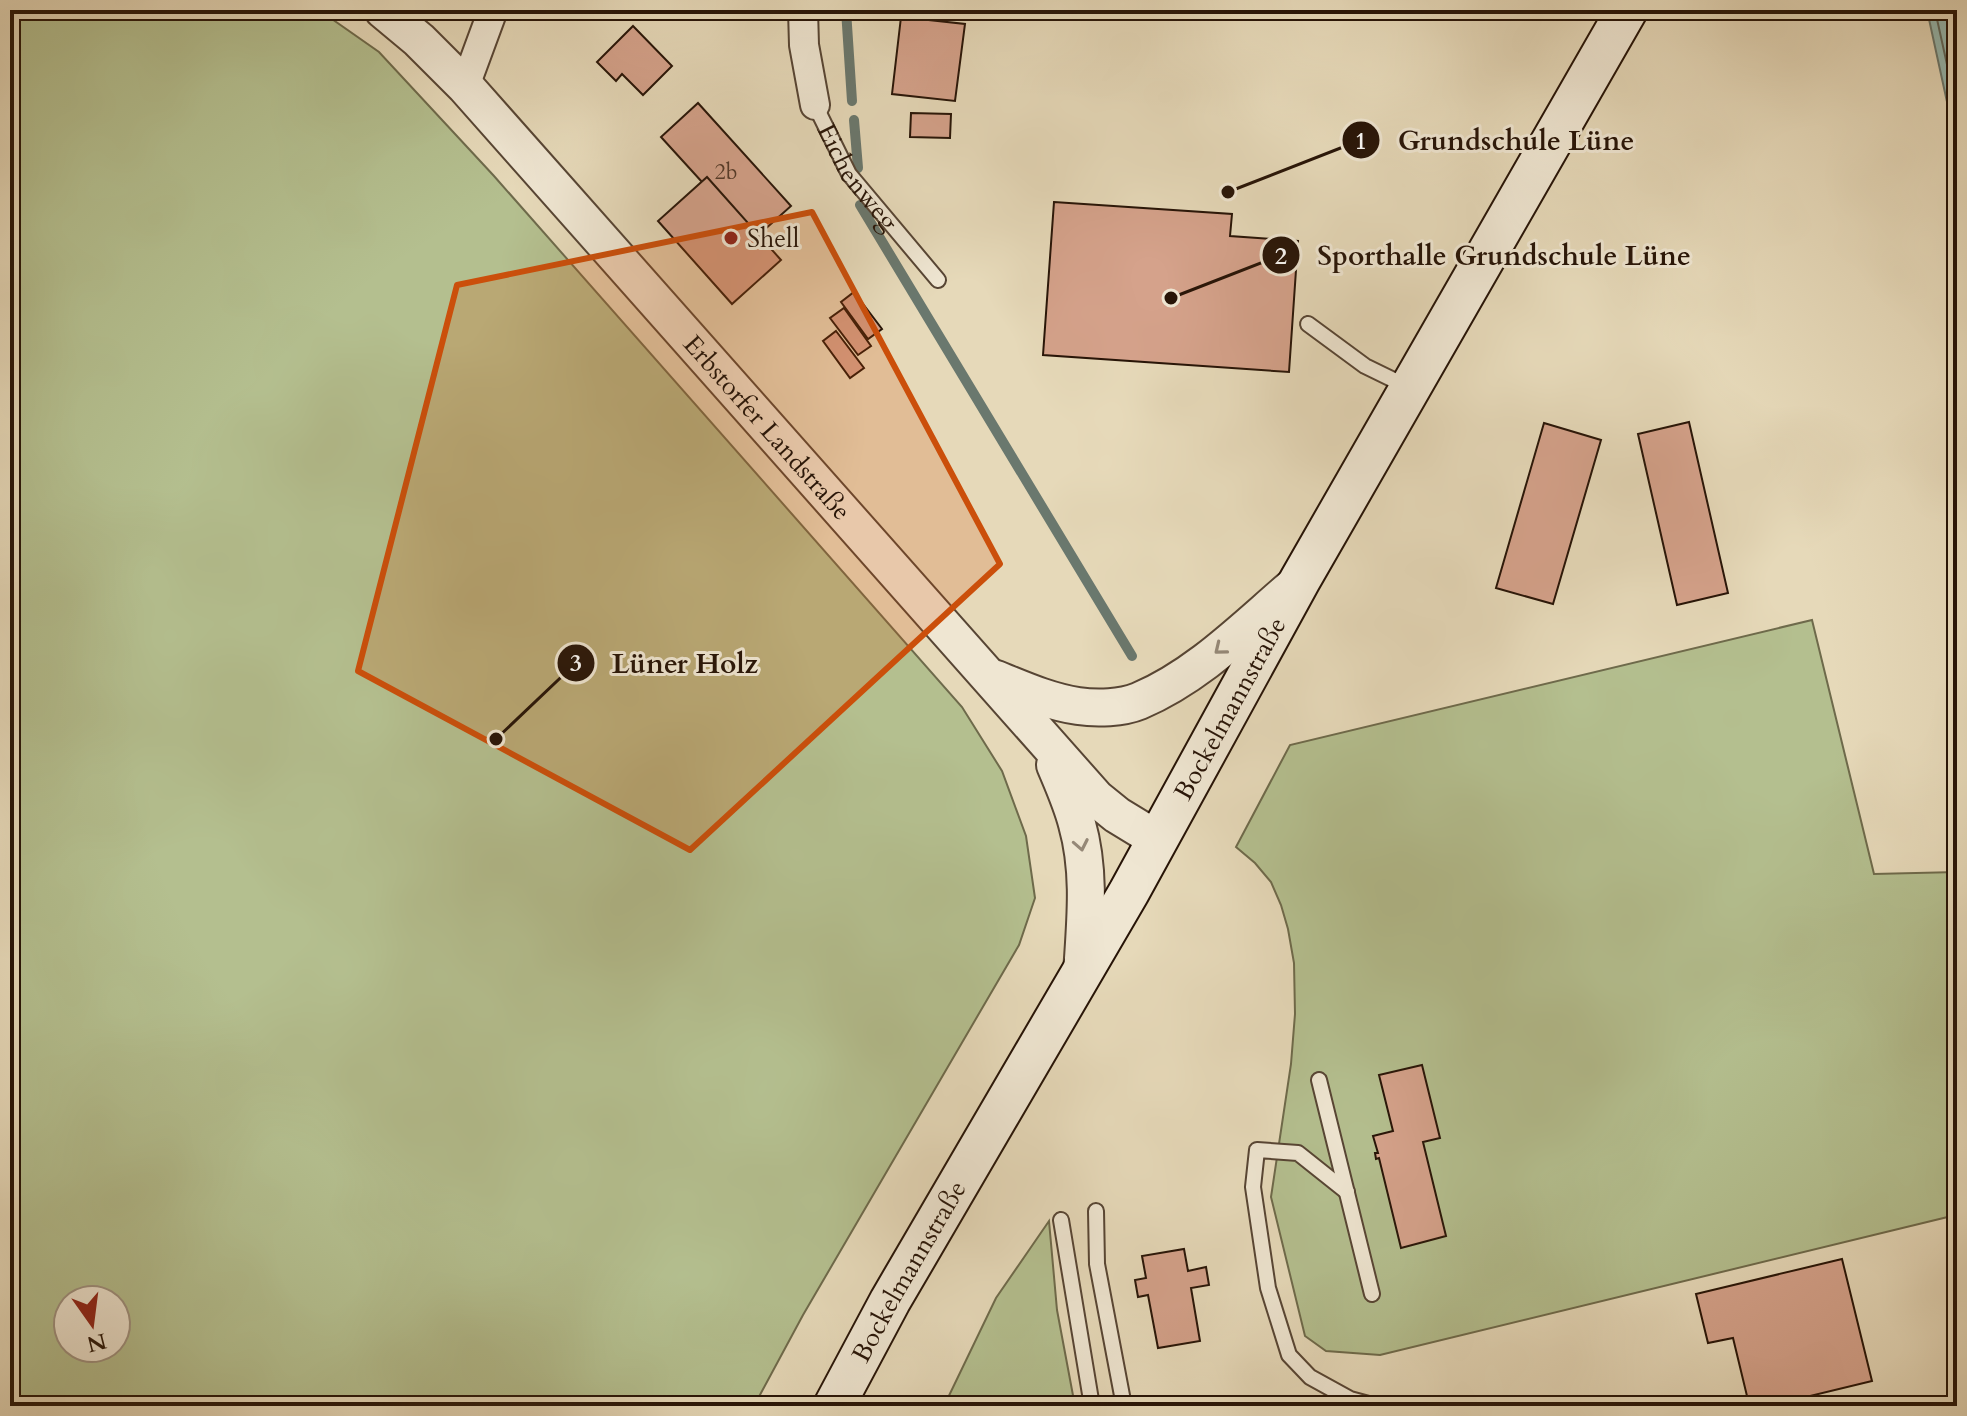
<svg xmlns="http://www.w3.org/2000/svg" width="1967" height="1416" viewBox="0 0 1967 1416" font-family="Cardo,serif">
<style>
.green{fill:#b4bf8f;stroke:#6e6a4b;stroke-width:2;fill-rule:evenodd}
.water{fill:#96bab2;stroke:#6a786e;stroke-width:2}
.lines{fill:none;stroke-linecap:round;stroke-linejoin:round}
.shore{stroke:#5e675c;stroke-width:2}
.stream{stroke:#6a786e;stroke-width:10}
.building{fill:#d5a28b;stroke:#271407;stroke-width:2}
.service-casing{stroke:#574534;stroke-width:18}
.minor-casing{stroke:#574534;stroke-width:32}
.tertiary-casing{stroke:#574534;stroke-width:40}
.secondary-casing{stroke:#271407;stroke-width:44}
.service{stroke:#efe6d2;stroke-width:14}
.minor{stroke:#efe6d2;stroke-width:28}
.tertiary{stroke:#efe6d2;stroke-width:36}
.secondary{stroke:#efe6d2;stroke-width:40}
.oneway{stroke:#958877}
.marked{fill:#cb4f0b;fill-opacity:0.2;stroke:#cb4f0b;stroke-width:6;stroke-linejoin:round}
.poi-dot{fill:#8f2418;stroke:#efe6d2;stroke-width:3}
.labels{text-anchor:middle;stroke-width:6;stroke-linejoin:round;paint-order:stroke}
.number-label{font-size:22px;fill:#523828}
.street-label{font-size:26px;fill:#271407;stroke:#efe6d2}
.poi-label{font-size:26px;fill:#271407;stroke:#efe6d2;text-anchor:start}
.leader{fill:none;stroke:#271407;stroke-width:3}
.callout-dot{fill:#271407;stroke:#efe6d2;stroke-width:3}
.mark-label{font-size:24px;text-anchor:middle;font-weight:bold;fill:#fff}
.callout-label{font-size:28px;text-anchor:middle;font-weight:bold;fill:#271407;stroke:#efe6d2;stroke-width:6;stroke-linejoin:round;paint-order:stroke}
</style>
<rect width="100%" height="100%" fill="#e6d9b9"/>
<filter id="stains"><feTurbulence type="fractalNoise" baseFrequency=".0025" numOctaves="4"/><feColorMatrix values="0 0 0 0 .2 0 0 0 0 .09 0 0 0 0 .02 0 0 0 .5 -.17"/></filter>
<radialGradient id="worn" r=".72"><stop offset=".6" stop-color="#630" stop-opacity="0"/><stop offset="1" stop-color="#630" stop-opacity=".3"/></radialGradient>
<!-- green -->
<g class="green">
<path d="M10 10H319L379 52 494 176 962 707 1002 771 1026 836 1035 898 1019 945 803 1315 754 1406H10ZM68 1300H116V1348H68Z"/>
<path d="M1812 620 1874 874 1957 872V1218L1956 1215 1380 1355 1326 1351 1305 1336 1271 1197 1291 1064 1295 1014 1294 963 1288 929 1281 905 1271 882 1255 863 1236 847 1290 745Z"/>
<path d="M1049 1221 1057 1310 1075 1406H944L996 1298Z"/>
</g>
<!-- water -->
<path class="water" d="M1927 10H1957V143L1954 134Z"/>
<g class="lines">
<!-- shore -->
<path class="shore" d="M1935 10 1957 110"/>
<!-- stream -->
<g class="stream">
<path d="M846 10 852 101"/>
<path d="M854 120 858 168"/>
<path d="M860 205 1132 656"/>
</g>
</g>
<!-- building -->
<g class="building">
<path d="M901 17 965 24 955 101 892 94Z"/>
<path d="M633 26 672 66 643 95 622 74 616 81 597 62Z"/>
<path d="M698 103 791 206 754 239 661 137Z"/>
<path d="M911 113 951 114 950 138 910 137Z"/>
<path d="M707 177 781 260 732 304 658 221Z"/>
<path d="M1054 202 1232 214 1230 236 1298 241 1289 372 1043 355Z"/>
<path d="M854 292 882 329 868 339 841 302Z"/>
<path d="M844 308 871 346 858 355 830 318Z"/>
<path d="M836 331 864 368 850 378 823 341Z"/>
<path d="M1689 422 1728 593 1677 605 1638 434Z"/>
<path d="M1544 423 1601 440 1553 604 1496 588Z"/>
<path d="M1422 1065 1440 1138 1423 1142 1446 1236 1401 1248 1379 1158 1376 1159 1375 1153H1378L1373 1136 1393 1131 1379 1075Z"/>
<path d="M1184 1249 1188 1271 1206 1267 1209 1285 1191 1288 1200 1341 1158 1348 1148 1295 1138 1297 1135 1280 1146 1278 1142 1256Z"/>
<path d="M1842 1259 1872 1381 1769 1406H1725L1724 1402 1747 1396 1733 1338 1708 1343 1696 1294Z"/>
</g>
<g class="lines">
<defs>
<g id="service">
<path id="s1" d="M815 105 849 174 938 280"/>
<path d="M1308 324 1365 366 1406 386"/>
<path d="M1319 1080 1372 1294"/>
<path d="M1347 1192 1298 1153 1257 1150 1253 1187 1268 1288 1289 1355 1310 1377 1350 1399 1376 1406"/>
<path d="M1096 1211 1097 1264 1124 1406"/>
<path d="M1061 1220 1092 1406"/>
</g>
<g id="minor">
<path d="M803 10 804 45 815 105"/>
<path d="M465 86 493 10"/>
</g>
<g id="tertiary">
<path id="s2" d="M383 10 419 40 465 86 1096 798 1117 815 1158 840"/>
<path d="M996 679C1023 690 1050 702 1078 706 1097 709 1122 708 1139 701 1198 676 1245 628 1293 587"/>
<path d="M1055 765C1063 784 1072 804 1077 824 1091 873 1085 924 1082 974"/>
</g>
<g id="secondary">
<path id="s3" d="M834 1406 890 1301 1129 892 1300 580 1627 10"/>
</g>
</defs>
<!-- service casing -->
<use href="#service" class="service-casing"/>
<!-- minor casing -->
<use href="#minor" class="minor-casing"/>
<!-- tertiary casing -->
<use href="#tertiary" class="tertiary-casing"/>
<!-- secondary casing -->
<use href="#secondary" class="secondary-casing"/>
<!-- service -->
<use href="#service" class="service"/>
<!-- minor -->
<use href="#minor" class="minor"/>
<!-- tertiary -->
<use href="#tertiary" class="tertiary"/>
<!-- secondary -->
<use href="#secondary" class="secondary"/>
</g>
<!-- one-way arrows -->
<defs><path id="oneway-chevron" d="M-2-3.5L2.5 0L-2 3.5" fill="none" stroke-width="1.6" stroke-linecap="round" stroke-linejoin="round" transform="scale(2)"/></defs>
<g class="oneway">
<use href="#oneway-chevron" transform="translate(1220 649) rotate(141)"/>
<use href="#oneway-chevron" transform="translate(1081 845) rotate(79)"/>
</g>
<!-- marked area -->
<path class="marked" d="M812 212 1000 564 690 850 358 671 457 285Z"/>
<!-- markers -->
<circle class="poi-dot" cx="731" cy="238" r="8"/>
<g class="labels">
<!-- number labels -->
<g class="number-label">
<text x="726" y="179">2b</text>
</g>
<!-- street labels -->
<g class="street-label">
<text dy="9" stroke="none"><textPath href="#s1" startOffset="84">Eichenweg</textPath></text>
<text dy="9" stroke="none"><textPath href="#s2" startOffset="568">Erbstorfer Landstraße</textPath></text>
<text dy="9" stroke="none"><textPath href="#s3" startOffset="802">Bockelmannstraße</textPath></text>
<text dy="9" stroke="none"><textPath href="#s3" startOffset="154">Bockelmannstraße</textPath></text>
</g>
<!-- poi labels -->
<g class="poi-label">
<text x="747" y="247">Shell</text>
</g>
</g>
<!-- callouts -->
<path class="leader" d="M1228 192L1361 140M1171 298L1281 255M496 739L576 663"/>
<g class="callout-dot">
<circle cx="1228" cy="192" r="8"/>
<circle cx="1171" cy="298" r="8"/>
<circle cx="496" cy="739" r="8"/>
<circle cx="1361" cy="140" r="20"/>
<circle cx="1281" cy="255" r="20"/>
<circle cx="576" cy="663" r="20"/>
</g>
<g class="mark-label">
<text x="1361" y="149">1</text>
<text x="1281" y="264">2</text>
<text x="576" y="671">3</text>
</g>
<g class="callout-label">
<text x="1516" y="150">Grundschule Lüne</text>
<text x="1504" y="265">Sporthalle Grundschule Lüne</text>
<text x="685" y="673">Lüner Holz</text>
</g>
<!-- margin -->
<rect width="1967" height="1416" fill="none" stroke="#e6d9b9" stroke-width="40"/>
<rect x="12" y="12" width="1943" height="1392" fill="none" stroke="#271407" stroke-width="4"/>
<rect x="20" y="20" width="1927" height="1376" fill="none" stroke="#271407" stroke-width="2"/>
<!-- north arrow -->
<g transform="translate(92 1324) rotate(166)"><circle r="38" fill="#efe6d2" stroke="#9f9281" stroke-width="2"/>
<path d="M0-6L14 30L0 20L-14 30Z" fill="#8f2418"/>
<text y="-12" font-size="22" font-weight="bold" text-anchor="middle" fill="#271407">N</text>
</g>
<rect width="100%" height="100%" filter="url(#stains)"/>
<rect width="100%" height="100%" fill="url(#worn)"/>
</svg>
